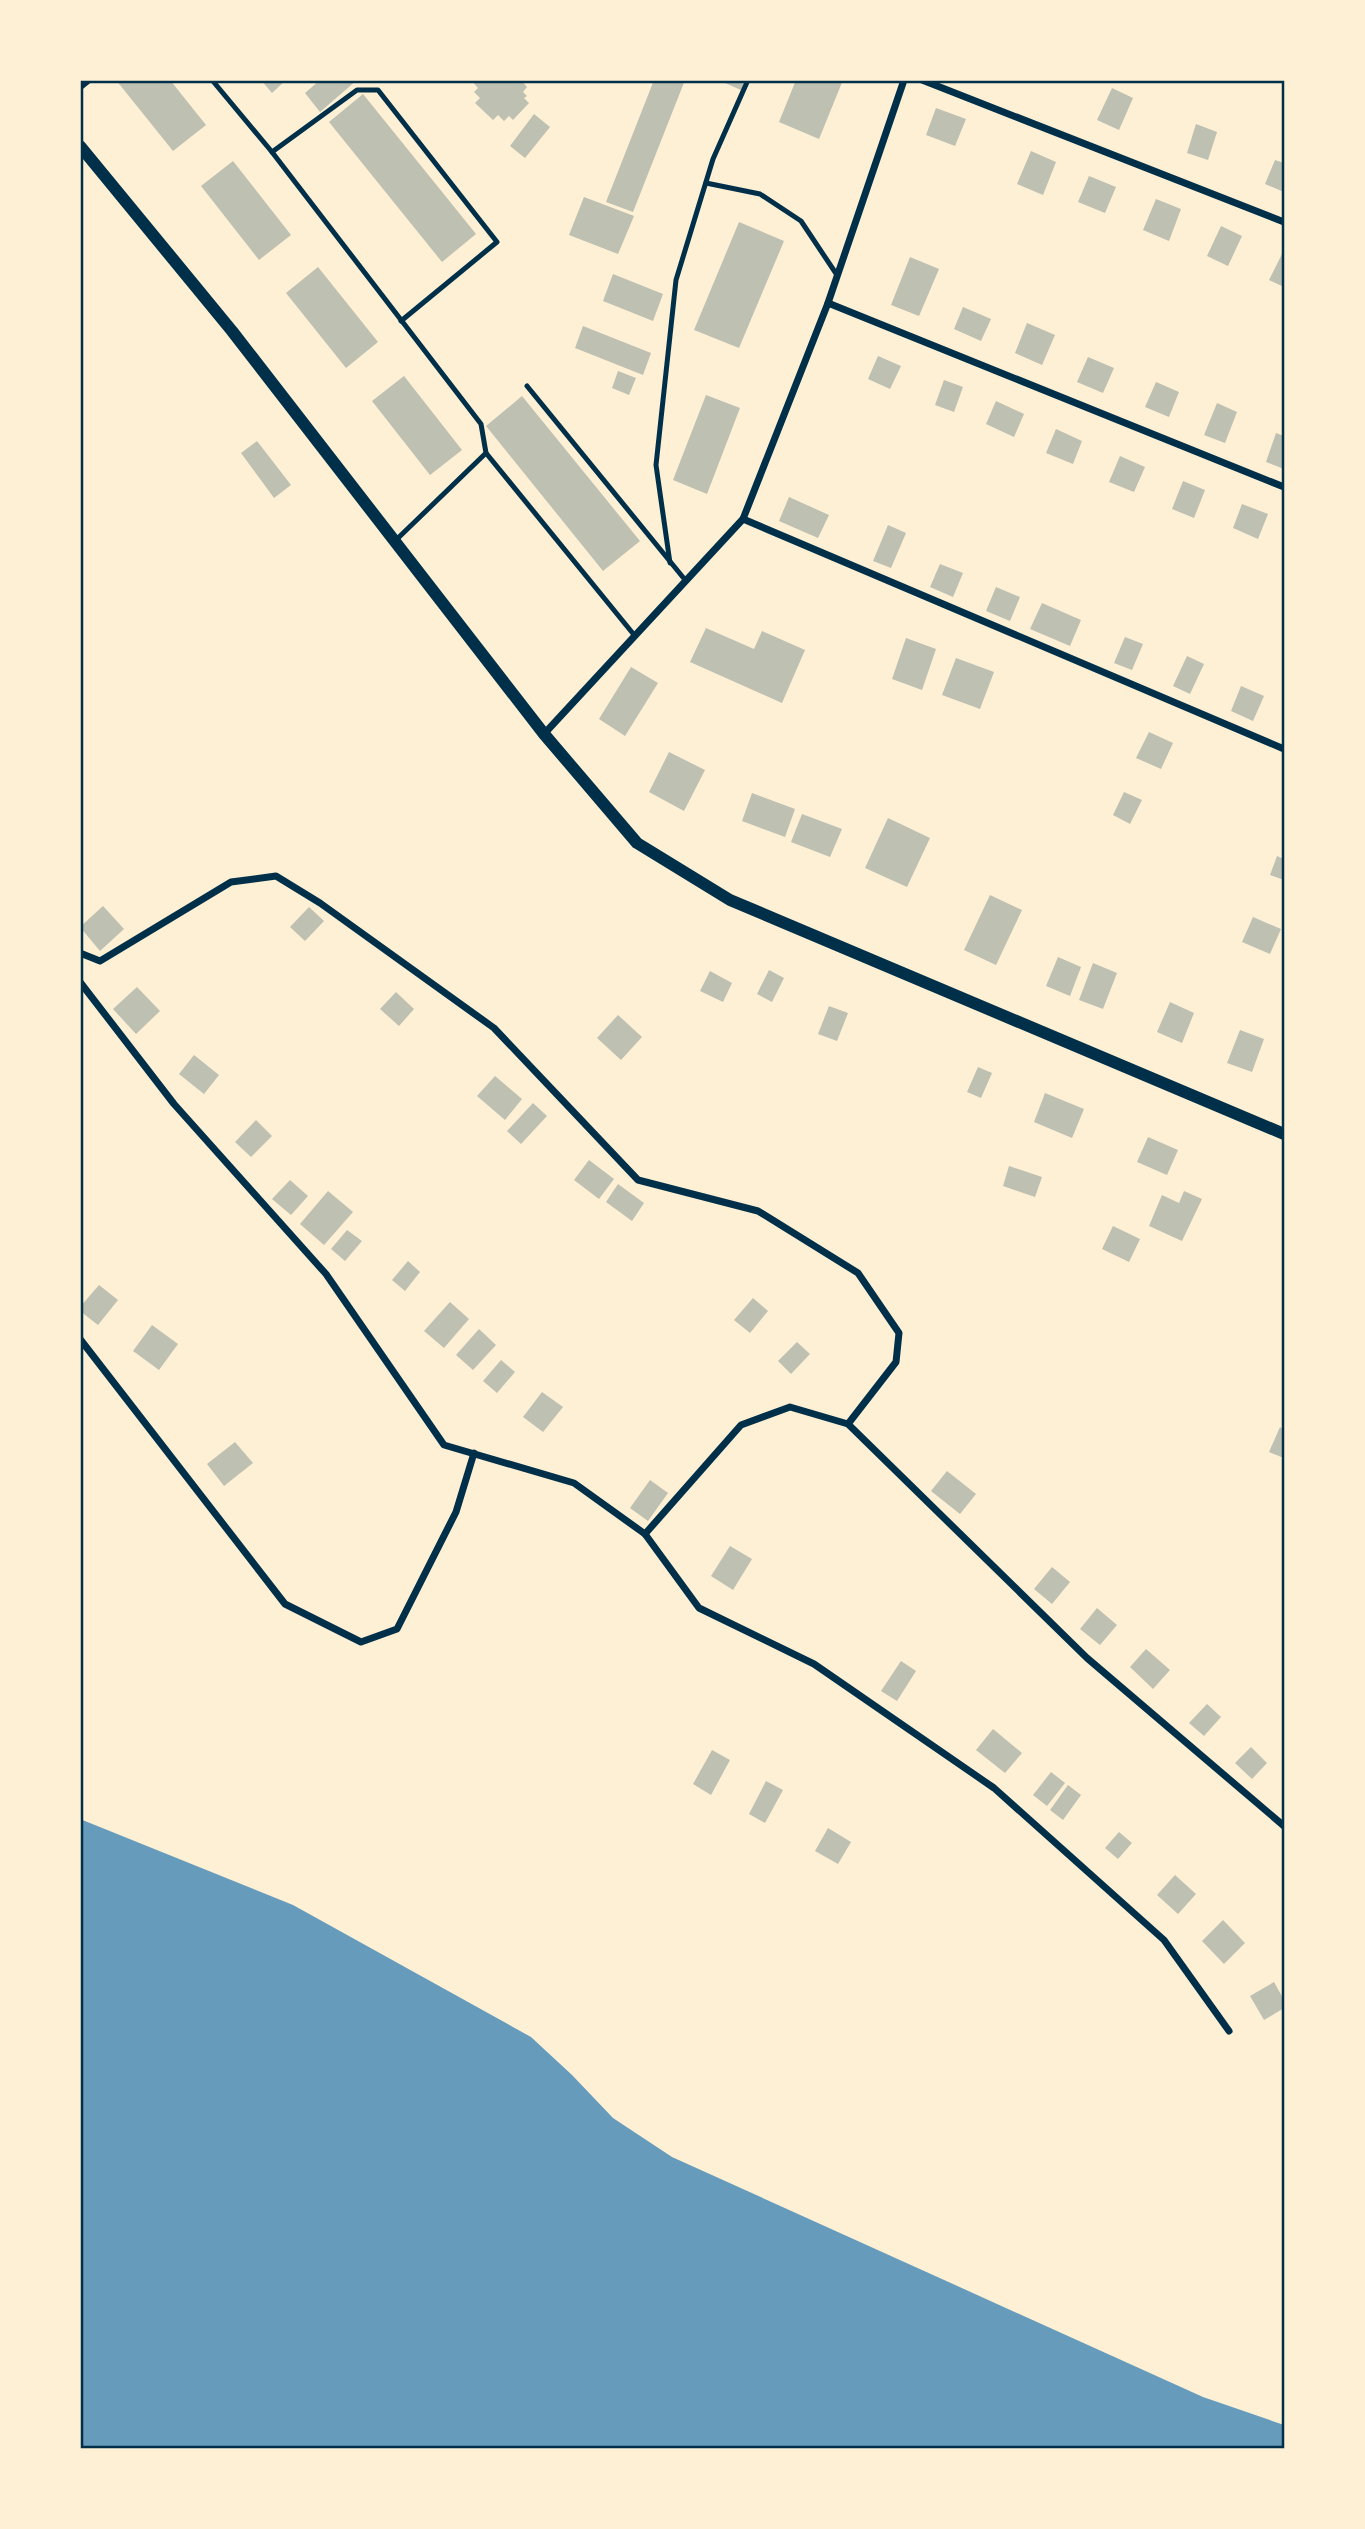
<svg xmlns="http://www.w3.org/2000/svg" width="1365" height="2529" viewBox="0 0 1365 2529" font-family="Raleway,sans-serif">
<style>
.water{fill:#669bbc}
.building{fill:#bec0b2}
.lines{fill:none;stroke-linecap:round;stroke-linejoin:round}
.service{stroke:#003049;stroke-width:5}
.minor{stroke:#003049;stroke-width:7}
.tertiary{stroke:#003049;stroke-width:12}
.neatline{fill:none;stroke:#003049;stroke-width:2.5}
</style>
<rect width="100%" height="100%" fill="#fdf0d5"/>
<!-- water -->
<path class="water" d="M80 1819 293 1905 531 2037 572 2075 613 2118 672 2157 1203 2397 1284 2425V2448H81Z"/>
<!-- building -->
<g class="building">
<path d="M116 80H170L206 125 173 151Z"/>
<path d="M261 80H286L272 93Z"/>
<path d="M320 80H357L320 112 305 93Z"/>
<path d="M471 80H521L527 87 523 92 527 96 524 98 529 103 513 120 509 116 504 121 498 115 493 120 475 103 480 98 474 92 478 88Z"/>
<path d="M654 80H685L633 212 606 202Z"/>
<path d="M718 80H745L741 90Z"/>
<path d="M796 80H843L819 139 779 122Z"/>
<path d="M1112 88 1133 98 1119 130 1097 120Z"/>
<path d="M363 94 476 234 442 262 329 122Z"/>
<path d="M936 108 966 119 955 146 926 135Z"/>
<path d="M534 114 550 127 525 158 510 146Z"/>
<path d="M1196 124 1217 132 1208 160 1187 153Z"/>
<path d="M1031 151 1056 162 1043 195 1017 184Z"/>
<path d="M1275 160 1284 163V192L1265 184Z"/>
<path d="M233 161 291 235 259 260 201 186Z"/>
<path d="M1089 176 1116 187 1105 213 1078 202Z"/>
<path d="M584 197 634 216 618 254 569 235Z"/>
<path d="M1156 199 1181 209 1169 241 1143 230Z"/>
<path d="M739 222 784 241 739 348 694 330Z"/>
<path d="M1221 226 1242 236 1228 266 1207 256Z"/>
<path d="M1283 252H1284V287L1269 280Z"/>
<path d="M910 257 939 269 919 316 891 305Z"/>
<path d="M318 267 378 342 346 368 286 293Z"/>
<path d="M613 274 663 294 653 321 603 301Z"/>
<path d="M963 307 991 319 981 341 954 329Z"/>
<path d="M1027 323 1055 335 1042 365 1015 353Z"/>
<path d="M583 326 651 353 643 375 575 348Z"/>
<path d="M878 356 901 366 890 389 868 379Z"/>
<path d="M1088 357 1114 368 1103 393 1077 382Z"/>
<path d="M618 371 636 378 629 395 612 388Z"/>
<path d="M404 376 462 450 430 475 372 401Z"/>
<path d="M944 380 963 387 954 412 935 405Z"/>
<path d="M1156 382 1179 392 1169 417 1145 407Z"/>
<path d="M706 395 740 408 707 494 673 480Z"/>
<path d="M522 396 640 541 603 571 486 426Z"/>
<path d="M996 401 1024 414 1014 437 986 424Z"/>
<path d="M1217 403 1237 412 1225 443 1204 435Z"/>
<path d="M1056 429 1082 441 1073 464 1046 453Z"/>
<path d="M1276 433 1284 436V469L1266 462Z"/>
<path d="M257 441 291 485 274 498 241 453Z"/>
<path d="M1120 456 1145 467 1134 492 1109 482Z"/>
<path d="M1183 481 1205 490 1194 518 1172 509Z"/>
<path d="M789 497 829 515 818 538 779 521Z"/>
<path d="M1242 504 1268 514 1258 539 1233 528Z"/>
<path d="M888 525 906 533 891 568 873 561Z"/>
<path d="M940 564 963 573 953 597 930 587Z"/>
<path d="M996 587 1020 597 1010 621 986 611Z"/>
<path d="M1042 603 1081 620 1070 646 1030 629Z"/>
<path d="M706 628 754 649 762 631 805 650 782 703 690 662Z"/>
<path d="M1125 637 1143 644 1132 670 1114 663Z"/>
<path d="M906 638 936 649 922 690 892 679Z"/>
<path d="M1187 656 1204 664 1190 694 1173 686Z"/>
<path d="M956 658 994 672 980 709 942 695Z"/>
<path d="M631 667 658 683 625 736 599 719Z"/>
<path d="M1241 686 1264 696 1253 721 1231 711Z"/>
<path d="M1149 732 1173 743 1161 769 1136 758Z"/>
<path d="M669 752 705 770 684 811 649 792Z"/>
<path d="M1124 792 1142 800 1130 824 1113 815Z"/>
<path d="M752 793 795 809 785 837 742 821Z"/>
<path d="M802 814 842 829 830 857 791 842Z"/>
<path d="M888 818 930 838 907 887 865 868Z"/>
<path d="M1277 856 1284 859V880L1270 875Z"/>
<path d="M990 895 1022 910 996 965 964 950Z"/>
<path d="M103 906 124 929 100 951 80 927Z"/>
<path d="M309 907 324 921 305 941 290 927Z"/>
<path d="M1253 917 1281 929 1270 954 1242 942Z"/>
<path d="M1058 957 1081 967 1070 996 1046 986Z"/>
<path d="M1093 963 1117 973 1103 1009 1079 1000Z"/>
<path d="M769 970 784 978 772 1002 757 994Z"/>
<path d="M710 971 732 983 723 1002 700 991Z"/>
<path d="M137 987 160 1011 136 1034 113 1009Z"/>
<path d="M396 992 414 1009 399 1026 380 1009Z"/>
<path d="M1170 1002 1194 1013 1182 1043 1157 1032Z"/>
<path d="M829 1006 848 1013 837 1041 818 1034Z"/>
<path d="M618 1015 642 1037 621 1060 597 1038Z"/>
<path d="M1240 1030 1264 1039 1252 1072 1227 1063Z"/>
<path d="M194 1055 219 1075 204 1094 179 1074Z"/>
<path d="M978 1067 992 1073 981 1098 967 1092Z"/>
<path d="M495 1076 522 1099 505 1120 477 1096Z"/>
<path d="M1045 1093 1084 1109 1072 1138 1034 1122Z"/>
<path d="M533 1103 547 1116 521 1144 507 1131Z"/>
<path d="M256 1120 272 1136 251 1157 235 1142Z"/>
<path d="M1148 1137 1178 1150 1167 1175 1137 1162Z"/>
<path d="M589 1160 614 1179 599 1199 574 1180Z"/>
<path d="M1009 1166 1042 1177 1035 1197 1003 1186Z"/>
<path d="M290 1180 308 1196 291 1215 272 1199Z"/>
<path d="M618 1184 644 1203 632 1221 606 1202Z"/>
<path d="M328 1191 353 1212 324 1245 300 1224Z"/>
<path d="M1184 1191 1202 1199 1182 1241 1149 1226 1162 1195 1179 1203Z"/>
<path d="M1113 1226 1140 1239 1129 1262 1102 1249Z"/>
<path d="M347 1230 362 1241 345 1261 331 1249Z"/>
<path d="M408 1261 420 1272 405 1291 392 1280Z"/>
<path d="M99 1285 118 1300 98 1325 80 1311V1307Z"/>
<path d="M753 1298 768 1311 750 1333 734 1320Z"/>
<path d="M450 1302 469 1319 444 1348 424 1331Z"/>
<path d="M152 1325 178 1344 159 1370 133 1351Z"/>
<path d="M479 1329 496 1345 473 1370 456 1355Z"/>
<path d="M797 1342 810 1354 791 1374 778 1361Z"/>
<path d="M501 1360 515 1372 497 1393 483 1381Z"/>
<path d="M542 1392 563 1407 543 1432 523 1417Z"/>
<path d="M1280 1427 1284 1430V1458L1269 1452Z"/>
<path d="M235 1442 253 1463 224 1486 207 1464Z"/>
<path d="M947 1471 976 1494 960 1514 931 1491Z"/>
<path d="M650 1480 668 1493 648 1521 630 1508Z"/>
<path d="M730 1546 752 1559 733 1590 711 1576Z"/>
<path d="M1052 1567 1070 1582 1052 1604 1034 1589Z"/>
<path d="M1097 1608 1117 1625 1100 1645 1080 1629Z"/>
<path d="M1146 1649 1170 1670 1153 1689 1130 1667Z"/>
<path d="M901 1661 916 1671 897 1701 881 1691Z"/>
<path d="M1207 1704 1221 1717 1204 1736 1189 1723Z"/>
<path d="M993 1729 1022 1753 1005 1773 976 1750Z"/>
<path d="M1251 1747 1267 1763 1252 1779 1235 1763Z"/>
<path d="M712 1750 730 1760 711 1795 693 1784Z"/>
<path d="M1051 1772 1065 1783 1047 1806 1033 1795Z"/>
<path d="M766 1781 783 1790 765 1823 749 1814Z"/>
<path d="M1068 1785 1081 1795 1063 1820 1050 1810Z"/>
<path d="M828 1828 851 1842 838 1864 815 1851Z"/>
<path d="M1119 1832 1132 1843 1118 1859 1105 1848Z"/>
<path d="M1175 1875 1196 1894 1178 1914 1157 1895Z"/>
<path d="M1223 1920 1245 1943 1224 1964 1202 1941Z"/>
<path d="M1274 1982 1284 2000V2008L1264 2020 1250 1996Z"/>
</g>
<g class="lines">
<!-- service -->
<g class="service">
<path d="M212 80 272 152 481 424 486 453 396 540"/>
<path d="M80 88 90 80"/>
<path d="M272 152 357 90H378L497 242 401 321"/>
<path d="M706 183 760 194 801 221 837 275"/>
<path d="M527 386 686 581"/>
<path d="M486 453 635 636"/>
<path d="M670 563 656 465 676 280 713 159 748 80"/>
</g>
<!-- minor -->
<g class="minor">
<path d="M922 80 1284 222"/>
<path d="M828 303 1284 487"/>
<path d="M743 519 1284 749"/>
<path d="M544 734 743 519 828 303 904 80"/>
<path d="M80 953 100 961 231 882 276 876 320 903 494 1028 638 1180 758 1211 858 1273 899 1333 896 1362 848 1424 790 1407 741 1425 645 1534"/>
<path d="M80 982 174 1104 326 1274 444 1445 574 1483 645 1534 699 1608 814 1664 994 1788 1164 1940 1229 2031"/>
<path d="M80 1339 285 1604 361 1642 397 1629 456 1512 474 1453"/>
<path d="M848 1424 1087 1658 1284 1826"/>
</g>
<!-- tertiary -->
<path class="tertiary" d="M80 146 232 331 544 734 637 843 730 900 1284 1134"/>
</g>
<!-- border -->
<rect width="1365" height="2529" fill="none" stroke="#fdf0d5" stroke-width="164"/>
<rect x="82" y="82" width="1201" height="2365" class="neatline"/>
</svg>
